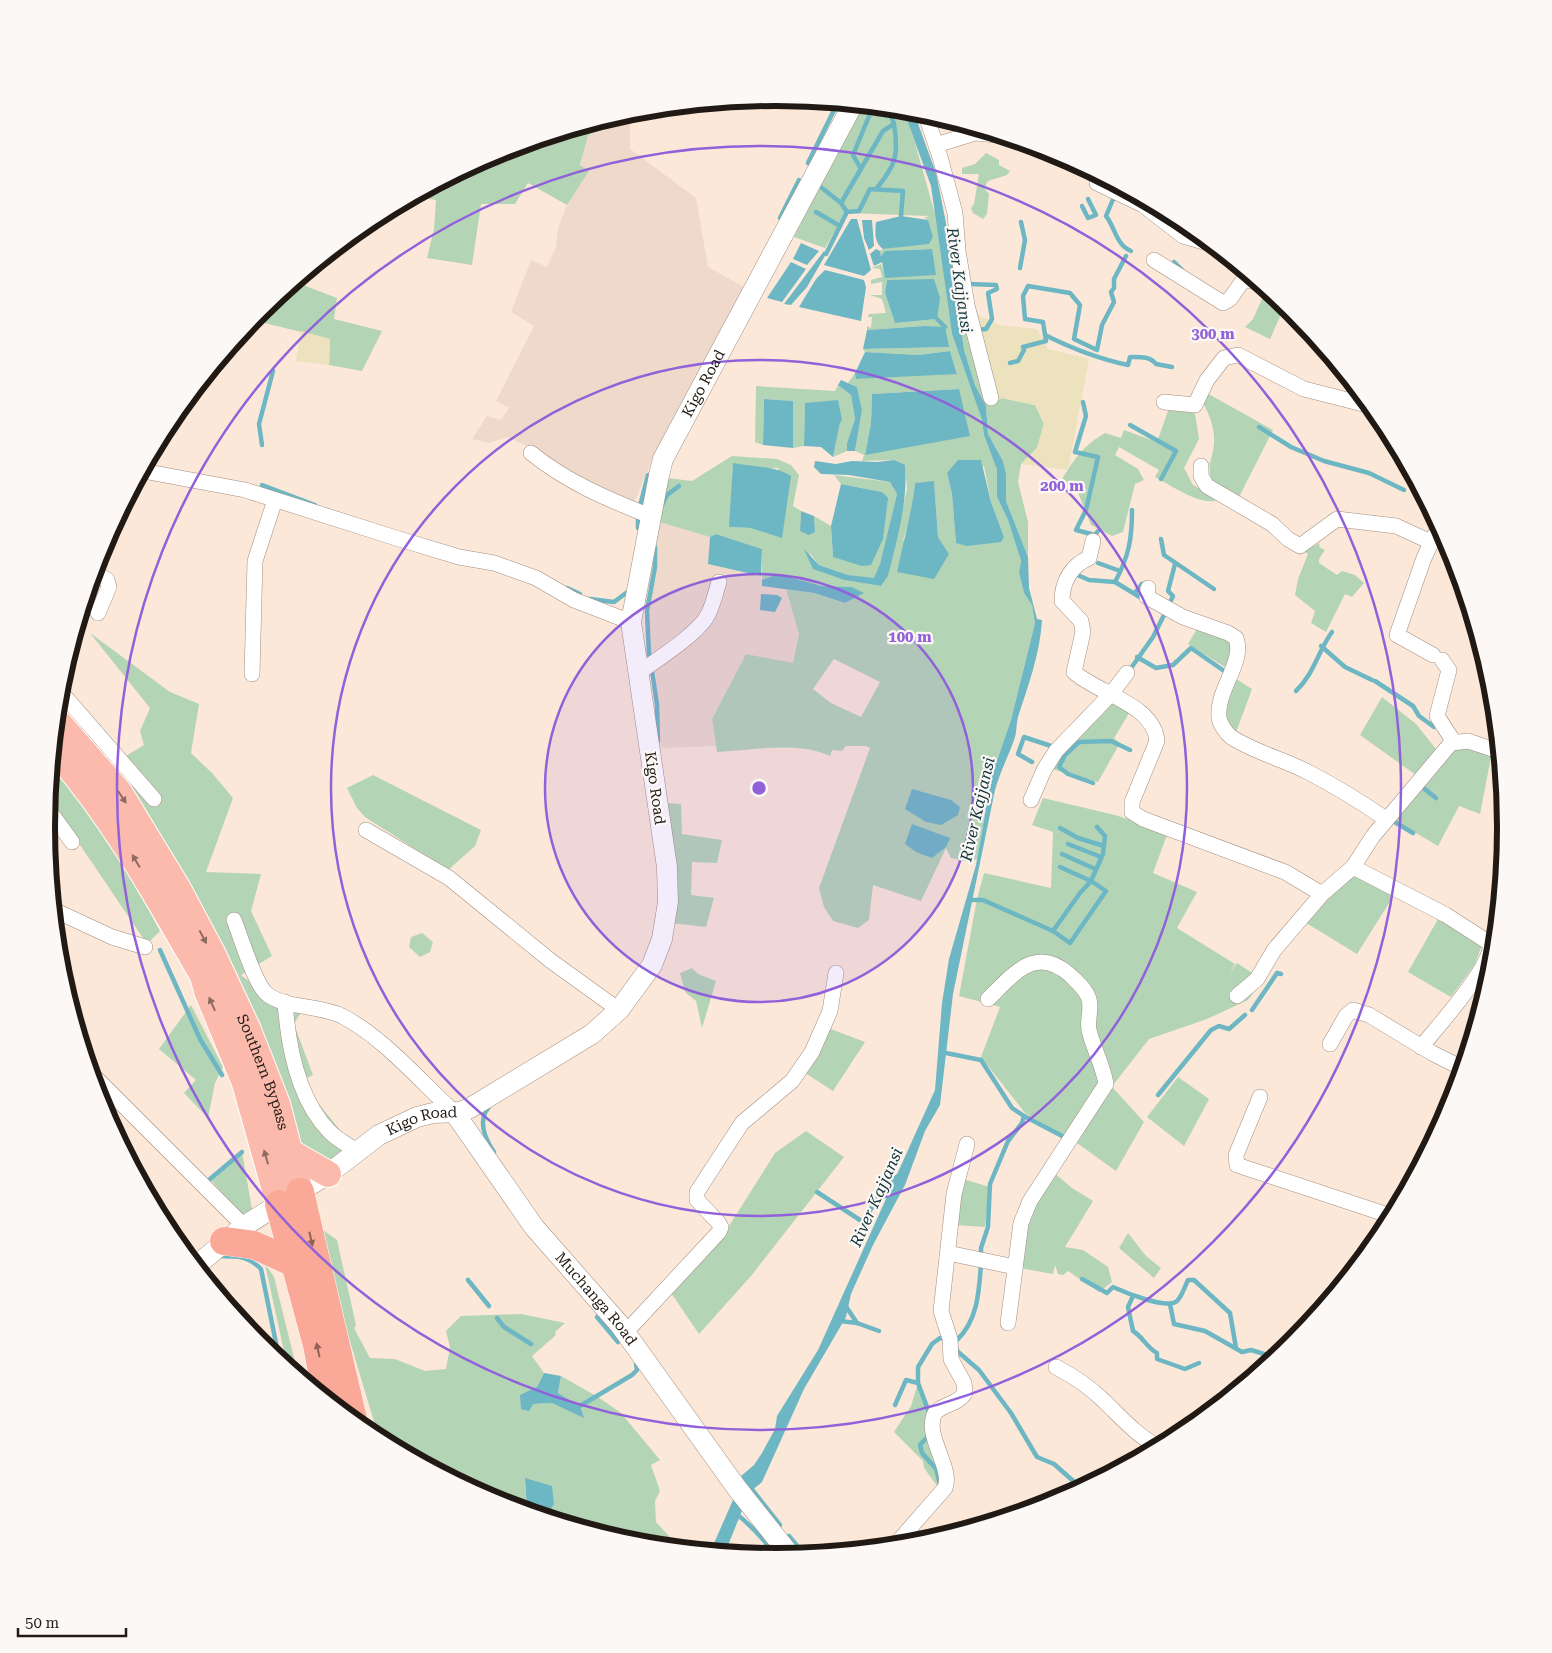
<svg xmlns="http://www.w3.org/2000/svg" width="1552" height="1653" viewBox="0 0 1552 1653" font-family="'Roboto Serif',serif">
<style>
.industrial{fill:#eed9cb}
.green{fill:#b4d4b6;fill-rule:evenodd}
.sand{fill:#ece2bd}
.water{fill:#6db6c3}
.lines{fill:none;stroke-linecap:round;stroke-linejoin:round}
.stream{stroke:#6db6c3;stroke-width:4.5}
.minor-casing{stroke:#a18e80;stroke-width:16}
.tertiary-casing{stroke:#a18e80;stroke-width:21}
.trunk-casing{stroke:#fff;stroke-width:28}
.motorway-casing{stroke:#fff;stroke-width:29}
.minor{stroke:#fff;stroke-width:15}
.tertiary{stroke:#fff;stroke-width:20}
.trunk{stroke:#fbbaac;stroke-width:26}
.motorway{stroke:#faa998;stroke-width:28}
.oneway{fill:#8e6a60}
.oneway2{fill:#8e6256}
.ring{fill:none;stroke:#9161da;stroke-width:2.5}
.labels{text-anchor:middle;stroke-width:4.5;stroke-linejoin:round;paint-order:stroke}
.street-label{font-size:15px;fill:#211a14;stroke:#fcf8f5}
.water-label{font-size:16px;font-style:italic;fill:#11353b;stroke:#fcf8f5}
.rim{fill:none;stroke:#211a14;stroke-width:6}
.centre{fill:#9161da;stroke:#fcf8f5;stroke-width:2.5}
.ring-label{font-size:15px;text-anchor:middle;font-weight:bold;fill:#9161da;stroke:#fcf8f5;stroke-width:4.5;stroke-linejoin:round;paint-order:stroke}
</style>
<rect width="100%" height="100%" fill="#fce8d8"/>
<!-- industrial -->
<g class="industrial">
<path d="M630 112V149L696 198 708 267 748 289 654 455 633 505 576 479 533 449 507 437 489 443 472 439 487 416 501 420 509 408 496 401 534 326 511 312 531 260 547 267 556 247 558 228 567 205 589 171 580 166 588 136 610 118Z"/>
<path d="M656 521 710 537 708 564 761 576 763 586 786 589 799 634 793 664 746 654 712 719 716 746 661 748 655 665 646 653 645 611Z"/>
</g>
<!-- green -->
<g class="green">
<path d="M860 105 903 109 915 143 935 214 952 334 982 420 984 435 997 470V497L1008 520 1021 561 1019 573 1024 593 1032 605 1035 623 1011 720 992 775 977 859 969 862 951 858 946 848 921 901 873 885 869 920 858 928 833 921 824 907 819 888 870 748 866 746H846L842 751 832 750 830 756C799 741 752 750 717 752L712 719 746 654 793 663 799 634 786 589 814 593 845 603 863 593 852 587 822 586 778 574 762 580V549L716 534 710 537 656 521 667 478 692 481 732 456 777 459 791 465 799 475 793 506 801 511 800 531 815 532 814 516 831 526 833 557 882 492 841 484 834 475 890 482 897 494 880 565 874 579 848 575 819 565 809 552 814 569 844 580 881 586 888 576 907 489 905 466 893 460 862 461 864 455 855 451 862 410 857 387 848 383 855 373 857 379 957 373 950 351 918 355 865 352 863 349 949 347 924 326 867 330V326L871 328 872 317H868L869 314 886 313 882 299 870 295H882V282L871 284V280L882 277 880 269 872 268 881 264 886 278 932 249 908 250 881 258 880 251 883 249 904 246 928 220 924 218 929 216 846 213 825 248 794 237ZM887 280 909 281 937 319 895 323 885 293ZM958 389H959L865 455 871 423 872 394ZM733 464 762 469 779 468 751 528 730 527ZM984 466 991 502 1004 537 956 543 952 494 947 473ZM934 482 938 537 949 554 903 540 912 512 915 483ZM834 659 880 682 861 717 831 703 813 689Z"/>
<path d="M610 118 588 136 580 165 589 171 567 205 528 183 515 204H481L472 265 427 258 434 229 436 200 421 198 391 211 389 210 497 152Z"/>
<path d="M986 153 999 160V165L1010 171 1007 175 988 181 984 188 989 194 987 214 983 219 973 213 971 208 974 204 979 174H962V168L975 164Z"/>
<path d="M949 253 954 255 992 403 1002 398 1035 405 1044 424 1037 448 1021 464 1018 482 1028 522V557L1006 501V474L1003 461 988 434 986 406 975 385 964 350Z"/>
<path d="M297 280 308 287 337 298 334 319 382 331 362 371 329 365 330 339 252 320 260 310Z"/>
<path d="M1266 290 1285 305 1270 339 1245 327 1253 319Z"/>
<path d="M838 385 851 395 855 419 847 443V451L833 457 840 423 805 403 804 446 793 448V401L764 399 763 445 755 442 756 386 835 391Z"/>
<path d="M1205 392 1273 430 1239 497 1212 482C1206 462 1213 461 1214 443 1215 427 1209 414 1202 401Z"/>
<path d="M1169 408 1195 413 1199 439 1184 468 1193 485 1219 499C1204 509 1169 484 1155 477L1159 470 1119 447 1115 455 1138 469 1144 480 1135 484 1123 532 1112 536 1091 525 1077 490 1061 481C1074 459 1083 446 1105 433L1121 438 1124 430 1157 442Z"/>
<path d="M1320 543 1319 547 1325 550 1319 559V563L1337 575 1342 571 1355 575 1364 583 1352 597 1345 594 1326 632 1311 623 1315 611 1295 595 1298 579 1308 554 1304 551Z"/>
<path d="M1198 627 1233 643 1228 669 1188 644Z"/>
<path d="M90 633 170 692 199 704 191 753 212 773 233 798 206 872 261 874 251 911 272 956 241 975 275 1001 303 1009 294 1024 313 1075 300 1081 353 1146 321 1166 301 1151 238 975 139 802 110 766 144 745 140 731 150 708Z"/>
<path d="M1233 677 1252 689 1235 735 1222 719Z"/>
<path d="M1382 697 1416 724 1436 749 1416 775 1360 735Z"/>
<path d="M1111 700 1131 710 1114 738 1120 743 1098 782 1048 768Z"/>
<path d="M1455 745 1492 752 1480 814 1459 806 1438 846 1392 819Z"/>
<path d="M52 768C97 816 129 874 160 931L147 944 49 799Z"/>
<path d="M373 775 481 830 475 846 448 870 365 817 357 808 347 788Z"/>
<path d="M1043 798 1115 815 1168 832 1153 873 1197 892 1177 928 1235 964 1229 974 1237 963 1263 980 1248 1000 1207 1019 1149 1039 1114 1084 1093 1028 1095 1001 1051 968 1072 984 1085 999 1101 1080 1068 1139 1025 1113 981 1057 1000 1007 959 996 977 899 984 873 1051 888 1053 832 1032 825Z"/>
<path d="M666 803 681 804 682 834 722 840 717 863 692 862 691 895 714 898 706 927 671 923Z"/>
<path d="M1352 877H1363L1396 892 1357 954 1303 921Z"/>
<path d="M1438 919 1482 945 1475 964 1451 997 1408 972Z"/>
<path d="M422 933 433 942 430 952 420 957 409 947 411 937Z"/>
<path d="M692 968 698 974 716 981 702 1028 696 1001 685 992 680 973Z"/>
<path d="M191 1005 223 1067 215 1083 208 1118 184 1093 196 1080 159 1049Z"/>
<path d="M828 1028 865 1042 833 1091 802 1071Z"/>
<path d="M1178 1077 1209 1099 1184 1146 1147 1117Z"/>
<path d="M1113 1088 1144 1122 1116 1171 1077 1143 1109 1089Z"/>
<path d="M806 1131 844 1157 751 1276 699 1334 669 1290 729 1226 775 1153Z"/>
<path d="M242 1152 252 1209 242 1215 210 1179Z"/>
<path d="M1053 1172 1072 1188 1093 1201 1065 1247 1083 1250 1108 1267 1112 1282 1099 1292 1068 1271 1063 1275 1058 1274 1055 1265 1053 1274 1019 1268 1026 1221Z"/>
<path d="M959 1178 990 1187 985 1227 955 1225Z"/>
<path d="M323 1230 337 1240 356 1325 354 1328 370 1358 395 1359 425 1371 446 1369 450 1347 446 1331 461 1316 521 1314 565 1323 555 1332 556 1335 532 1356 544 1373 537 1387 533 1404 552 1403 583 1417 580 1406 558 1393 561 1376 598 1397 621 1413 660 1460 651 1465 660 1491 655 1501 656 1522 679 1547 633 1542 543 1515 548 1513 525 1479 527 1510 496 1501 379 1438 342 1315Z"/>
<path d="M1128 1233 1146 1256 1161 1268 1154 1278 1119 1248Z"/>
<path d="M265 1264 274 1277 298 1374 287 1365Z"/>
<path d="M918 1383C932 1410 950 1457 938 1487L924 1468 923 1461 894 1432 911 1406Z"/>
</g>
<!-- sand -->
<g class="sand">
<path d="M964 308 999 325 1037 329 1048 349 1089 359 1068 470 1021 464 1037 448 1044 423 1035 405 1002 398 991 403Z"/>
<path d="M301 331 330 339 329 365 296 361Z"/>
</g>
<!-- water -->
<g class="water">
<path d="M903 109 913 110 936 173 947 228 964 350 975 385 986 406 988 434 1003 461 1006 474V501L1028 557 1029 588 1037 619 1042 620C1040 654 1028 686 1018 717 1016 725 1017 733 1014 740 1008 757 1000 772 995 790L953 994 940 1105 925 1131 905 1185 873 1245 851 1294 846 1317 804 1389 762 1482 751 1491 741 1476 754 1465 762 1453 775 1429 777 1416 818 1350 935 1090 942 1003 949 959 976 865 992 775 1011 720 1035 623 1032 605 1024 593 1019 573 1021 561 1008 520 997 497V470L984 435 982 420 952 334 931 186Z"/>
<path d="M901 216 928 220 933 237 929 244 883 249C874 243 875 231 876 222Z"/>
<path d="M851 219H857L871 270 864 276 824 265Z"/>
<path d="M862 220H872L874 246 869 250 864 238Z"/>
<path d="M801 243 819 251 807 265 793 259Z"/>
<path d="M876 249 880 251 881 257 885 251 932 249 936 275 885 278 882 262 874 266 870 254Z"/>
<path d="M824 251 826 254 807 287 791 305 784 304Z"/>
<path d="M791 262 806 269 782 302 767 298Z"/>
<path d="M825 270 864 280 866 287 861 321 799 307 816 279Z"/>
<path d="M934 279 940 298 937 319 895 323 885 293 887 280Z"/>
<path d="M924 326 945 327 949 347 863 349 867 330Z"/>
<path d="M950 351 957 374 856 379 855 373 865 352 918 355Z"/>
<path d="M841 380 857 387 862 410 855 451H847V443L855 419 851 395 838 385Z"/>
<path d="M959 389 970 436 865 455 871 423 872 394Z"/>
<path d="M764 399 793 401V448L763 445Z"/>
<path d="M838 400 842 420 840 423 833 457 821 447 804 446 805 403Z"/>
<path d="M894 460 905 465C908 503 897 539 888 576L881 586 844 580 813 569 804 549 819 565 848 575 874 578 880 564 897 494 890 482 849 475 821 474 814 467 815 461 836 464 852 461 877 462Z"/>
<path d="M958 460H981L991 502 1004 537 1001 542 967 546 956 543 952 494 947 473Z"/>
<path d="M733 463C752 467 776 466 791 476L782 538 751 528 729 527Z"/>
<path d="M934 481 938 537 949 554 934 579 897 572C903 542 912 513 915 483Z"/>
<path d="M841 484 882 492 888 498 883 539 871 565 862 566 833 557 831 526Z"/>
<path d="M801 511 814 516 815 532 809 535 800 531Z"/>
<path d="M716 534 762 549 761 576 708 564 710 537Z"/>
<path d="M778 574 822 586 852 587 864 593 845 603 814 593 762 586V580Z"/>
<path d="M761 594 777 595 782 598 775 612 760 610Z"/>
<path d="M912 789 951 800 960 807 958 815 941 825 926 822 905 809Z"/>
<path d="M912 824 950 838 946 847 932 858 916 852 905 844Z"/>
<path d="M544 1373 561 1376 558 1393 580 1406 584 1418 552 1403 533 1404 529 1411 521 1409 520 1395 537 1387Z"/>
<path d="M525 1478 552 1486 554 1504 548 1513 543 1515 527 1510Z"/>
<path d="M733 1500 743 1508 727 1548 725 1551 711 1550Z"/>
</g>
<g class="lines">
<!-- stream -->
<g class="stream">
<path d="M808 163 836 106"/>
<path d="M861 169 853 155 872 109"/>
<path d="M822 188 841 203 847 212"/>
<path d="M876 189C896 165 899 155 894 124"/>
<path d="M1114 197 1106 216C1115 227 1116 245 1131 251"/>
<path d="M841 203 883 131 894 124 888 108"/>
<path d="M1082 206 1088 218 1096 215 1088 199"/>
<path d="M816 212 840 226"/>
<path d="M780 218 799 180"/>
<path d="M826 254 847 212 859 211 870 189 903 191 901 216"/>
<path d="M1174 262 1183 271"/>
<path d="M1020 268 1025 240 1021 222"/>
<path d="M969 284 996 285 997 289 988 293 992 319 986 329 977 330"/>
<path d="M937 319 945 327"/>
<path d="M1045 335C1071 348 1099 359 1128 365L1130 357C1139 357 1150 356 1156 364L1172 367"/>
<path d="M1010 363 1018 361 1024 350 1023 347 1046 341 1043 322 1025 319 1023 296 1028 286 1070 293 1080 305 1074 339 1097 350 1102 325 1114 302 1111 292 1114 288V279L1126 256"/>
<path d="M1083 402 1086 416 1075 452 1098 457 1086 510 1076 530 1095 535 1098 531"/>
<path d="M1130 425 1176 451 1161 479"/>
<path d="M1259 427 1291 447 1324 461 1369 473 1404 490"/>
<path d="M262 445 259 424 273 371"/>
<path d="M262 485 315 505"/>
<path d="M662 505 667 495 679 486"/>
<path d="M640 506 648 475"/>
<path d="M638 517V528"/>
<path d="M1161 539 1164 555 1214 589"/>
<path d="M1098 563 1120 571"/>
<path d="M1073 573 1089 580 1115 582C1129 556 1132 539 1132 510"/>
<path d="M1115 582 1143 599"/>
<path d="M567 588 580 594"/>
<path d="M1135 593 1142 584"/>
<path d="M590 599 614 602 630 590"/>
<path d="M1168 607 1173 596 1168 591 1175 564"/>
<path d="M1321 646 1345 667 1372 680"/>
<path d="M649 655 647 611 655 567V547"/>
<path d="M1137 657 1156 668 1173 665 1191 648 1227 673"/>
<path d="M652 670 657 705 658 741"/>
<path d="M1129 671 1153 637 1166 611"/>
<path d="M1375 681 1413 706 1419 716 1434 727"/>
<path d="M1296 691C1314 674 1318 651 1332 632"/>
<path d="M1032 762 1018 754 1024 737 1054 747"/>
<path d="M1093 783 1068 774 1059 767 1065 755 1079 742 1111 741 1130 750"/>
<path d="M1421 786 1436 798"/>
<path d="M1391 822 1393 821 1413 833"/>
<path d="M1060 828 1078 838 1104 846"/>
<path d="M1068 844 1101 857"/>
<path d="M1062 854 1095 869"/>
<path d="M970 900H983L1053 931 1080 893 1091 881 1103 854 1105 836 1097 827"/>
<path d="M1053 931 1070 943 1106 891 1091 881 1060 867"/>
<path d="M160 950 200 1039 222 1075"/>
<path d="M1252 1010 1277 973 1281 974"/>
<path d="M941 1052 981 1060 1012 1108 1024 1116 1022 1123 1008 1141 990 1184 988 1227 981 1248V1256"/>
<path d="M1158 1095 1211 1030 1219 1026 1229 1029 1245 1015"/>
<path d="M489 1107C477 1120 485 1139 494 1152"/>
<path d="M1024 1116 1064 1137 1063 1140"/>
<path d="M210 1179 242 1152"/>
<path d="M817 1192 863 1222 887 1183 900 1175"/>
<path d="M219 1256C238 1256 248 1256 261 1269L279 1358"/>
<path d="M1082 1279 1107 1293 1113 1287C1124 1292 1167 1310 1177 1301 1182 1296 1185 1286 1188 1280H1194L1230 1313 1236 1348"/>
<path d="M468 1280 489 1306"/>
<path d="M1133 1296 1128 1307 1133 1331C1143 1337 1147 1348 1157 1353V1359L1185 1369 1199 1363"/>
<path d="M1170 1304 1174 1324 1205 1331 1242 1352 1251 1350 1274 1357"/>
<path d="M845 1305 857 1323"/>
<path d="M597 1317 618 1342"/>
<path d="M497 1318 504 1327 531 1344"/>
<path d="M840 1321 857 1323 879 1331"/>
<path d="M956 1348 957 1351 979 1370 1011 1413 1037 1457 1054 1464 1080 1487"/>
<path d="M895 1405 906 1380 918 1383"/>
<path d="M580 1406 632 1375 637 1370 636 1364"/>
<path d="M930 1415 918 1383V1367L932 1344 940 1338 957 1340C978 1320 979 1291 981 1264"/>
<path d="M930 1434 920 1445 922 1453 936 1469 940 1484"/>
<path d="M750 1487 780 1525"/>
<path d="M736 1514C748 1522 758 1534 768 1545"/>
<path d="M789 1536 799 1548"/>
</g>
<defs>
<g id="minor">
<path d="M925 113 940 157 955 213 958 251 967 305 991 398"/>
<path d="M936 145 975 133 997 135"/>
<path d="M1098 175 1097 183 1143 205 1183 236 1211 244"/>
<path d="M1154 260 1223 303 1230 299 1244 279 1259 283"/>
<path d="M1164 402 1195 405 1207 380 1224 358 1238 355 1304 389 1371 406"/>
<path d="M531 453C567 482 607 499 650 516"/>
<path d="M1201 466V476L1207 486 1272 524 1288 539 1300 546 1337 519 1396 526 1431 542"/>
<path d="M143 471 245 490 396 538 459 557 494 563 536 578 574 600 631 622"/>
<path d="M1093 541 1089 558C1072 565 1062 581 1062 601L1081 621 1083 632 1074 672C1098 694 1154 704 1157 741L1132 802V812L1143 819 1285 872 1322 894"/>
<path d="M94 572 107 580 109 587 98 613"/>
<path d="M1148 588 1147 597 1183 617 1228 633 1236 638C1245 663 1216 689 1219 718 1220 724 1226 733 1231 737 1254 752 1283 759 1308 772 1335 786 1361 802 1386 819"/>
<path d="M1433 655 1397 635 1424 558 1439 526"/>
<path d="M1442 660 1449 670 1437 716 1454 742"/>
<path d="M640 672C658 659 694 636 706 618 713 607 715 594 719 582"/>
<path d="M252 674 255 561 275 500"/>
<path d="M60 691 154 799"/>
<path d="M1031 800 1044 770 1056 751 1111 694 1127 673"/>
<path d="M48 809 72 842"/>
<path d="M366 830 449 878 551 961 619 1010"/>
<path d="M54 910 112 937 145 947"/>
<path d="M234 920C241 937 255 986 268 995 289 1009 319 1005 342 1016 383 1037 420 1081 454 1112"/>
<path d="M1237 996 1257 979 1274 950 1322 894 1353 867"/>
<path d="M988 999C1013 975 1035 944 1070 975 1077 982 1086 989 1089 999 1092 1009 1087 1019 1089 1030 1093 1048 1103 1065 1106 1084L1030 1201 1021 1223 1008 1323"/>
<path d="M285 1002C288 1045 298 1099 329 1131 336 1139 348 1145 357 1151"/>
<path d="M1330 1044 1346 1016 1353 1010 1369 1015 1432 1053 1462 1068"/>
<path d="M1421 1047C1439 1025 1489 970 1491 944L1446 915 1353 867 1373 836 1451 743 1468 741 1498 751"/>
<path d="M92 1074 244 1226"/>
<path d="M1260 1097 1236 1155 1237 1165 1391 1216"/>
<path d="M948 1253 1015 1267"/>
<path d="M626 1332 719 1232 721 1227 718 1222 697 1200V1192L742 1123 792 1081 812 1052 830 1011 836 973"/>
<path d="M1056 1367C1073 1376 1090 1387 1104 1401 1121 1417 1136 1435 1157 1446"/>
<path d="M896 1544 945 1488C953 1468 925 1437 934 1415 938 1405 958 1405 965 1393L964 1383 951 1359 950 1339 941 1311 954 1194 967 1144"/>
</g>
<g id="tertiary">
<path id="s1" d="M454 1112 534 1227 620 1325 736 1487 790 1555"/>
<path id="s2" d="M197 1265 244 1226 328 1174 379 1135 417 1117 433 1113 460 1112 470 1108 592 1034 619 1010 652 965 662 939 668 902 667 867 631 622 659 475 663 459 853 104"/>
</g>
<g id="trunk">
<path id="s3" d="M57 721 119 792 178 889 212 953 248 1030 277 1104 300 1192"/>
<path d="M54 749C115 819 157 896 203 976L207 991 245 1083 279 1204"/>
<path d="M290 1152 328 1174"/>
</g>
<g id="motorway">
<path d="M300 1192 353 1419"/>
<path d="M279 1204 317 1345 327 1398"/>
<path d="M224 1241 254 1245 294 1263"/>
</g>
</defs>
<!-- minor casing -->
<use href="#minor" class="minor-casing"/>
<!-- tertiary casing -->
<use href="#tertiary" class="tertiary-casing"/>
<!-- trunk casing -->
<use href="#trunk" class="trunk-casing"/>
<!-- motorway casing -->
<use href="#motorway" class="motorway-casing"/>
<!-- minor -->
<use href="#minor" class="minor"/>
<!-- tertiary -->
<use href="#tertiary" class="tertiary"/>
<!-- trunk -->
<use href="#trunk" class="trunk"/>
<!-- motorway -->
<use href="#motorway" class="motorway"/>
</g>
<!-- one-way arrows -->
<defs><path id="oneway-solid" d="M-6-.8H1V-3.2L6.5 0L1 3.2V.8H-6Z" transform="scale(1.25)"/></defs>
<g class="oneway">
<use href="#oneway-solid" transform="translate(122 797) rotate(56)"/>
<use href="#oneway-solid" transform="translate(136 861) rotate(-121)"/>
<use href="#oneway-solid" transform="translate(203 937) rotate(62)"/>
<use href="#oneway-solid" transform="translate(212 1004) rotate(-114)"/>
<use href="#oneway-solid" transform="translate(266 1157) rotate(-106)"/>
</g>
<g class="oneway2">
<use href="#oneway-solid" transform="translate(311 1239) rotate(77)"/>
<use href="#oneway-solid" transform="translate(318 1350) rotate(-102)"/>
</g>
<!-- distance rings -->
<circle cx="759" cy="788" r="214" fill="#9161da" fill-opacity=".12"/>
<g class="ring">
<circle cx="759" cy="788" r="214"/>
<circle cx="759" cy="788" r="428"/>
<circle cx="759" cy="788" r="642"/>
</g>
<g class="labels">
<!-- street labels -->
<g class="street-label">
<text dy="5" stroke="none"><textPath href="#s2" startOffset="1155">Kigo Road</textPath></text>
<text transform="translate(655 788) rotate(82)" y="5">Kigo Road</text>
<text dy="5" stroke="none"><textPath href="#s3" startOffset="410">Southern Bypass</textPath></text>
<text dy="5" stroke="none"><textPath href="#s2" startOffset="270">Kigo Road</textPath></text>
<text dy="5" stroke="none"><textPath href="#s1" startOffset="235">Muchanga Road</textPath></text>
</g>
<!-- water labels -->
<g class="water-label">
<text transform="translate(960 280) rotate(82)" y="6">River Kajjansi</text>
<text transform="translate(977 809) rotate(-77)" y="6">River Kajjansi</text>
<text transform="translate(876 1197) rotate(-66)" y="6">River Kajjansi</text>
</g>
</g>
<!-- crop -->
<path d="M0 0H1552V1653H0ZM55 827a721 721 0 1 1 1442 0a721 721 0 1 1-1442 0Z" fill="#fcf8f5" fill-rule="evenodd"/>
<path class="rim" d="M55 827a721 721 0 1 1 1442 0a721 721 0 1 1-1442 0Z"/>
<circle cx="759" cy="788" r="8" class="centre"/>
<g class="ring-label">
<text x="1213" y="339">300 m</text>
<text x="1062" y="491">200 m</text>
<text x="910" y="642">100 m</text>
</g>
<!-- scale -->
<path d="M18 1628v8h108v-8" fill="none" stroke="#211a14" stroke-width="2.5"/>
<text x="25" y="1628" font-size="15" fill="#211a14" stroke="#fcf8f5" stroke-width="4" paint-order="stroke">50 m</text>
</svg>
